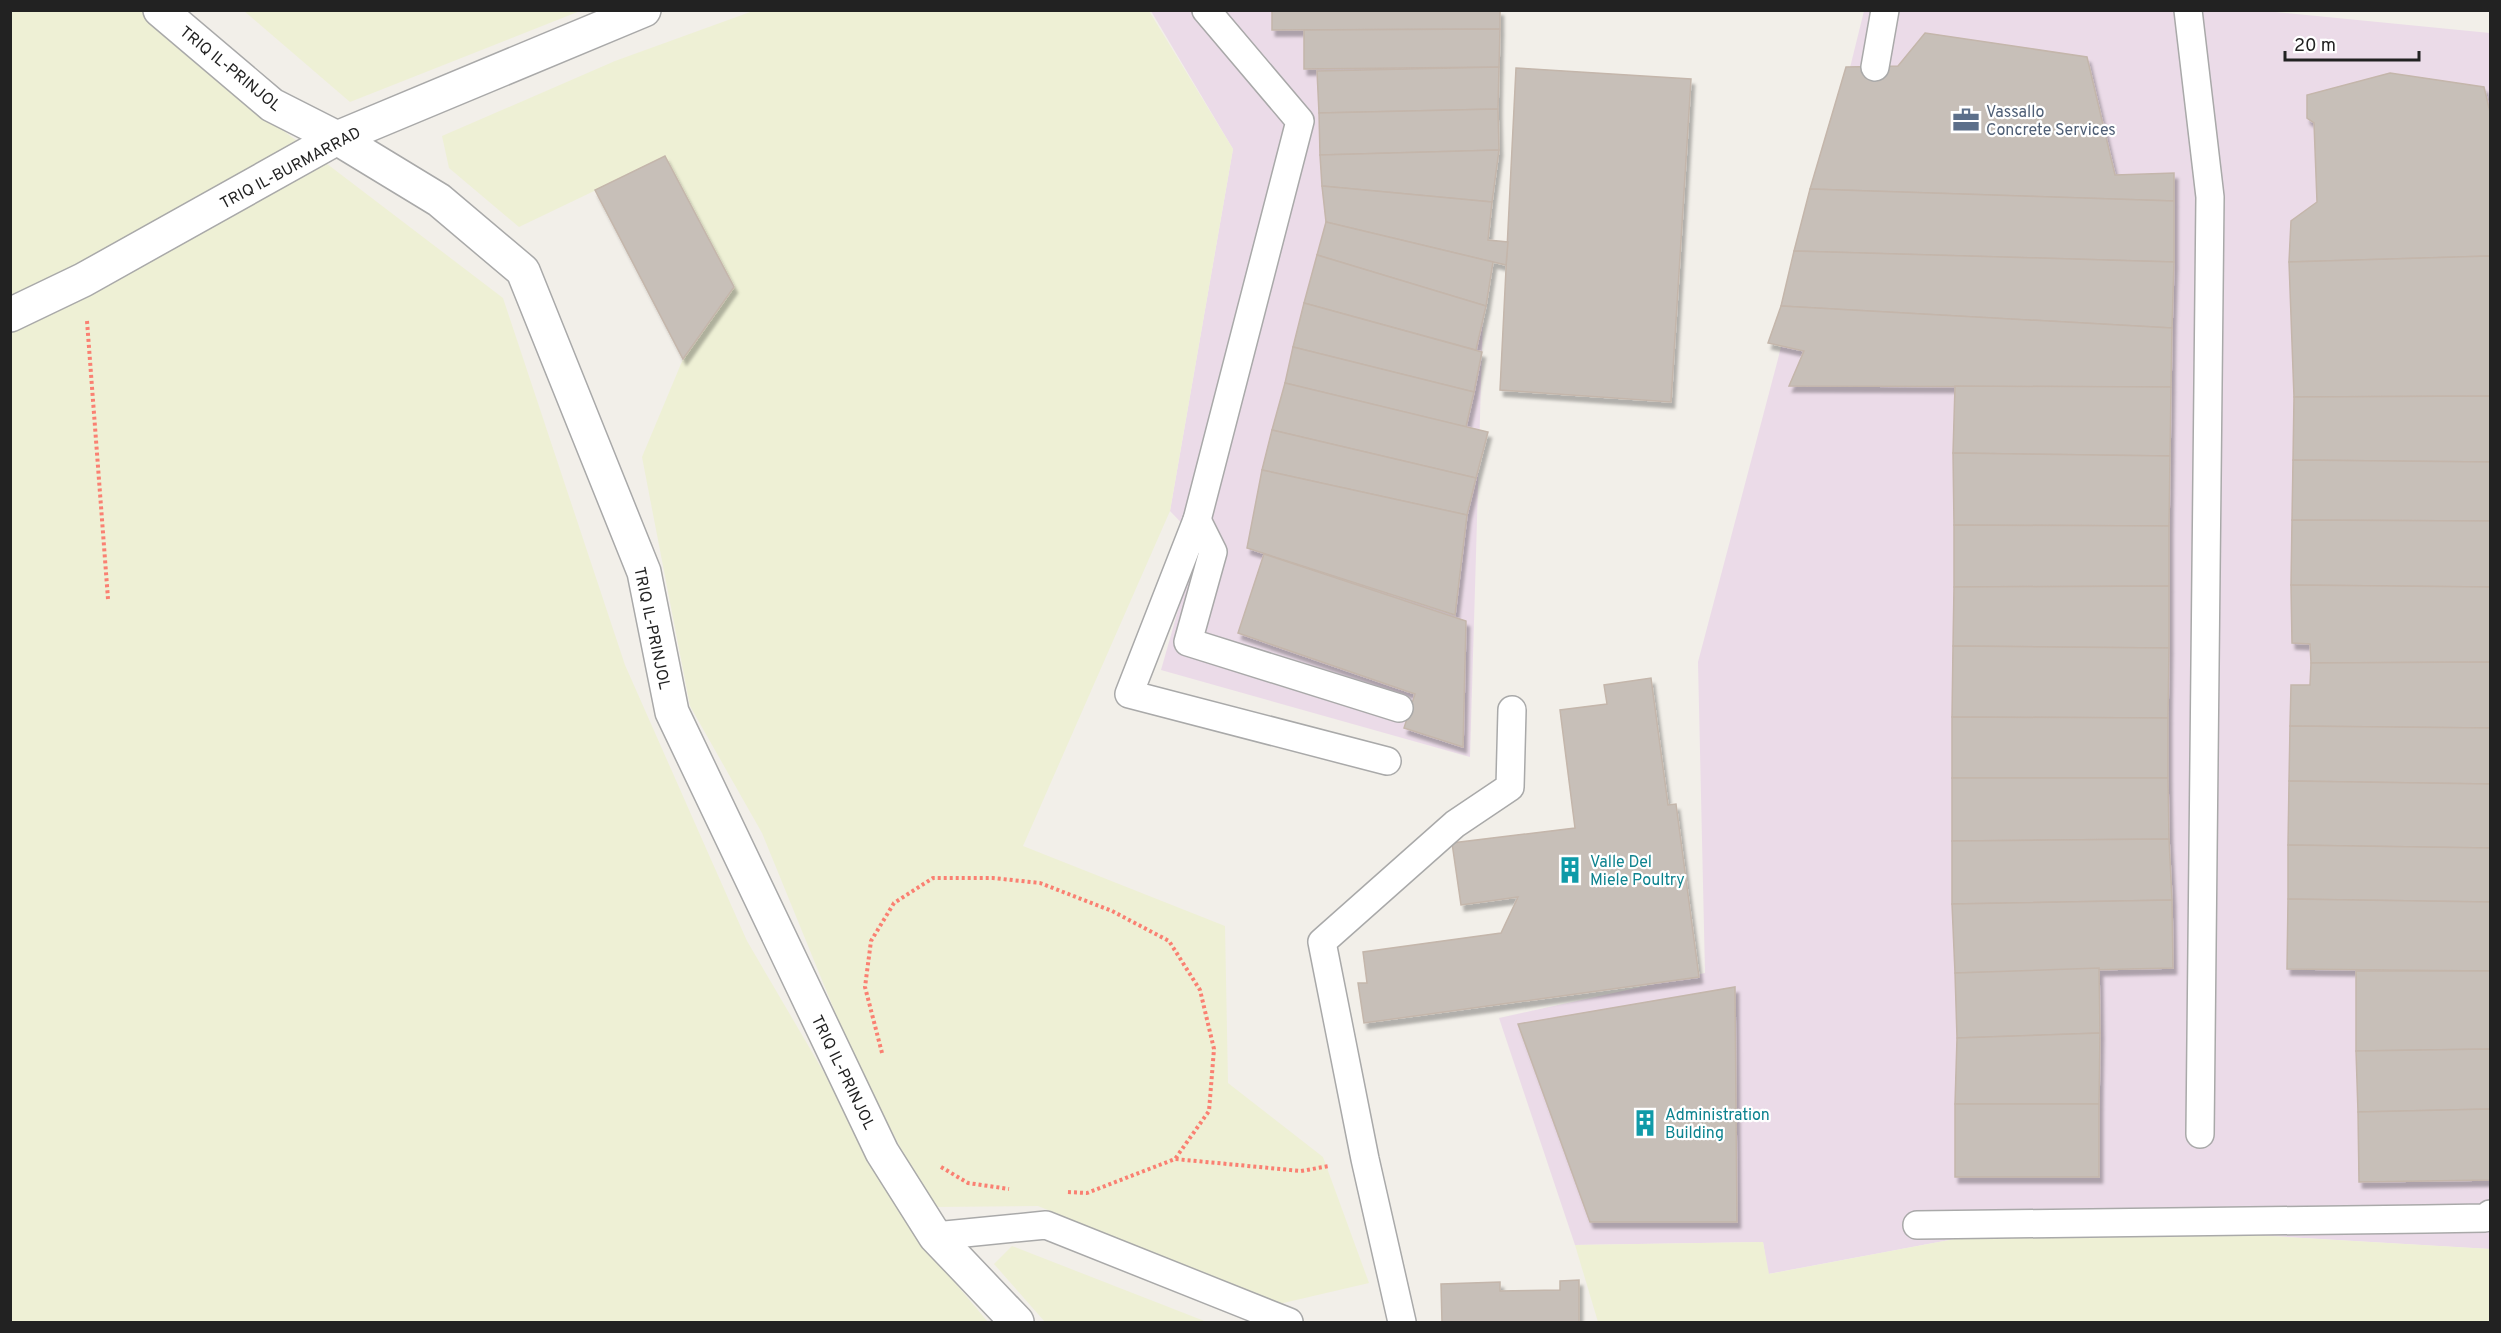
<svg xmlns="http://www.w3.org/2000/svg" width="2501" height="1333" viewBox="0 0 2501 1333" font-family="Overpass,sans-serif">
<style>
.industrial{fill:#ebdbe8}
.farmland{fill:#eef0d5}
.building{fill:#c7bfb8;stroke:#c4b6ab;stroke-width:1.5;filter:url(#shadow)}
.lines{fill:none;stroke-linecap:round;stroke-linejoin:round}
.service-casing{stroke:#a9a9a9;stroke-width:30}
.minor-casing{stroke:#a9a9a9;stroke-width:36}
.tertiary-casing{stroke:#a9a9a9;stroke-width:36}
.path{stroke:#fa8072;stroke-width:4;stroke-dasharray:3 3;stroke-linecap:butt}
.service{stroke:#fff;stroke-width:27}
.minor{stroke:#fff;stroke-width:33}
.tertiary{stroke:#fff;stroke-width:33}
.labels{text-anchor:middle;stroke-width:4.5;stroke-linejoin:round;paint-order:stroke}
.street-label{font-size:16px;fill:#222;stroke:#fff}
.service-label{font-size:16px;fill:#4e5e75;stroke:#fff;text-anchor:start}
.culture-label{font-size:16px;fill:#0d838f;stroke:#fff;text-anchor:start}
</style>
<defs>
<filter id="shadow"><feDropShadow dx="3.5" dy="6" stdDeviation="1.5" flood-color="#0004"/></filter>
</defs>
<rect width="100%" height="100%" fill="#f2efe9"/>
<!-- industrial -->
<g class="industrial">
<path d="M2255 10 2490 33V1249L2168 1230 1960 1238 1768 1274 1763 1242 1575 1245 1499 1018 1705 973 1698 662 1778 359 1864 11Z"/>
<path d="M1151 11H1492L1470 757 1161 670 1198 540 1170 511 1233 149Z"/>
</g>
<!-- farmland -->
<g class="farmland">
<path d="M10 11H142L251 106 503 298 625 665 747 941 929 1252 988 1322H11Z"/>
<path d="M244 11H580L350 102Z"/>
<path d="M753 11H1149L1233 149 1170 511 1023 846 1225 926 1228 1083 1323 1157 1369 1283 1279 1304 1038 1206 931 1207 853 1056 762 833 690 706 642 457 683 359 734 287 665 157 519 227 449 168 442 136 615 61Z"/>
<path d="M2168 1230 2490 1249V1322H1598L1575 1245 1763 1242 1769 1274 1960 1238Z"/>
<path d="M1012 1246 1207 1322H1045L994 1264Z"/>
</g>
<!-- building -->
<g class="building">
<path d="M1272 10H1500V29L1272 30Z"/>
<path d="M1500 29 1499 67 1304 69V30Z"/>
<path d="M1925 33 2087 57 2115 175 2174 173V201L1810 189 1846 67 1898 66Z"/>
<path d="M1499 67 1498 109 1319 113 1317 71Z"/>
<path d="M1516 68 1691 79 1671 402 1500 390Z"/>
<path d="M2390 73 2484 87 2490 112V256L2289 262 2291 221 2317 202 2314 123 2307 118V95Z"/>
<path d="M1498 109 1499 150 1320 155 1319 113Z"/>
<path d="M1499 150 1492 202 1322 186 1320 155Z"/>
<path d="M665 156 734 287 683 359 595 190Z"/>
<path d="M1322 186 1492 202 1488 240 1508 242 1506 265 1326 222Z"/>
<path d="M1810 189 2174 201V262L1794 251Z"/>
<path d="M1326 222 1493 262 1486 306 1317 255Z"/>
<path d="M1794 251 2174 262 2172 328 1781 306Z"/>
<path d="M1317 255 1486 306 1476 350 1304 303Z"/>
<path d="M2490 256V396L2294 397 2289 262Z"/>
<path d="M1304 303 1482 352 1474 392 1293 347Z"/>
<path d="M1781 306 2172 328 2171 387 1789 386 1804 351 1768 343Z"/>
<path d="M1293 347 1474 392 1466 427 1285 383Z"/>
<path d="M1285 383 1488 432 1476 478 1272 430Z"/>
<path d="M1955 386 2171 387 2170 456 1953 453Z"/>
<path d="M2490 396V462L2293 460 2294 397Z"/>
<path d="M1272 430 1476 478 1467 515 1262 470Z"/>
<path d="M1953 453 2170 456 2169 526 1954 525Z"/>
<path d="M2293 460 2490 462V521L2292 520Z"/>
<path d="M1262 470 1467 515 1455 615 1247 548Z"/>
<path d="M2292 520 2490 521V587L2291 585Z"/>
<path d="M1954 525 2169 526V586L1954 587Z"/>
<path d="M1264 554 1466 621 1463 747 1404 728 1415 694 1238 633Z"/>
<path d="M2291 585 2490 587V662L2311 663 2310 644 2292 643Z"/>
<path d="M2169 586V648L1953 646 1954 587Z"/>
<path d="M1953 646 2169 648 2168 718 1952 717Z"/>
<path d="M2490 662V728L2290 726 2291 685H2310L2311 663Z"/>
<path d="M1651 678 1668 805 1676 804 1699 977 1364 1023 1358 983H1367L1363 952 1501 933 1518 897 1461 905 1452 843 1575 828 1560 710 1607 704 1604 685Z"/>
<path d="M1952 717 2168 718V778H1952Z"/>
<path d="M2290 726 2490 728V784L2289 781Z"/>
<path d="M1952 778H2168L2169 839 1952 841Z"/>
<path d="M2289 781 2490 784V848L2288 845Z"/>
<path d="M2169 839 2172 900 1952 904V841Z"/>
<path d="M2288 845 2490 848V902L2288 899Z"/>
<path d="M2288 899 2490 902V971L2287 969Z"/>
<path d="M2172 900 2173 968 1955 973 1952 904Z"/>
<path d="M2099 968 2100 1033 1957 1038 1955 973Z"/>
<path d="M2356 971H2490V1049L2356 1051Z"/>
<path d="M1735 987 1737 1222H1590L1518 1024Z"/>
<path d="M2100 1033 2099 1104H1955L1957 1038Z"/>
<path d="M2490 1049V1109L2358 1112 2356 1051Z"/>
<rect x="1955" y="1104" width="144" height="73"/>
<path d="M2490 1109V1180L2359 1182 2358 1112Z"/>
<path d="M1579 1280V1322H1442L1441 1284 1500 1282V1291L1560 1290V1281Z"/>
</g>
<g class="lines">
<defs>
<g id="service">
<path d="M1206 10 1300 121 1197 520 1129 694 1387 761"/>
<path d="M2188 10 2210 197 2200 1134"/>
<path d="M1875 67 1885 10"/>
<path d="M1197 520 1213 552 1188 642 1399 708"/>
<path d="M1917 1225 2425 1219 2485 1218 2490 1214"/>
<path d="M935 1236 1046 1225 1289 1322"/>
<path d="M1402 1322 1365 1159 1322 942 1455 824 1510 787 1512 710"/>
</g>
<path id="minor" d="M160 10 272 105 337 138 439 200 523 271 644 572 672 712 882 1152 935 1236 1017 1322"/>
<path id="tertiary" d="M10 315 83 280 337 138 644 10"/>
</defs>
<!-- service casing -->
<use href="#service" class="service-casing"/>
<!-- minor casing -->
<use href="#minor" class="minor-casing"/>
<!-- tertiary casing -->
<use href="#tertiary" class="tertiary-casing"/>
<!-- path -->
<g class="path">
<path d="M87 321 108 599"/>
<path d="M882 1053 865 987 871 941 894 903 933 878H993L1040 883 1112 911 1169 941 1200 990 1214 1049 1209 1111 1175 1159"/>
<path d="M941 1167 968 1183 1009 1189"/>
<path d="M1068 1192 1087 1193 1175 1159 1301 1171 1329 1166"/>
</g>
<!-- service -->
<use href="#service" class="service"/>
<!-- minor -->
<use href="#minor" class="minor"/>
<!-- tertiary -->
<use href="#tertiary" class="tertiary"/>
</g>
<!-- icons -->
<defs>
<symbol id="office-bare" viewBox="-9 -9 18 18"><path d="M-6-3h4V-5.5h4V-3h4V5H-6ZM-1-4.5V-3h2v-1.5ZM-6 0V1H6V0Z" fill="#5c6f8a" stroke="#fff" stroke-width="2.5" paint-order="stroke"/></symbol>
<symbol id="building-bare" viewBox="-9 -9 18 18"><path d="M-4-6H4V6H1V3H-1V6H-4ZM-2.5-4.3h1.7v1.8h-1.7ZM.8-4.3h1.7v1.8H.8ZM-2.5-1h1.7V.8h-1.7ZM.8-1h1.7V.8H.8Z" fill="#0f9aa8" stroke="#fff" stroke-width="2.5" paint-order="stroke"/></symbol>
</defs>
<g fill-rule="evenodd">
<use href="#office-bare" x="1947" y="101" width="38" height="38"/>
<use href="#building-bare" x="1551" y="851" width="38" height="38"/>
<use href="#building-bare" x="1626" y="1104" width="38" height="38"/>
</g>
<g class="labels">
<!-- street labels -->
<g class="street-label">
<text transform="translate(231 68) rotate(39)" y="6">TRIQ IL-PRINJOL</text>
<text transform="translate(290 167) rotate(-28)" y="6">TRIQ IL-BURMARRAD</text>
<text transform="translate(653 628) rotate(78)" y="6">TRIQ IL-PRINJOL</text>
<text transform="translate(844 1072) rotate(64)" y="6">TRIQ IL-PRINJOL</text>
</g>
<!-- service labels -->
<g class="service-label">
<text x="1986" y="117">Vassallo<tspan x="1986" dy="18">Concrete Services</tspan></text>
</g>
<!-- culture labels -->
<g class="culture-label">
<text x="1590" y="867">Valle Del<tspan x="1590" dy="18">Miele Poultry</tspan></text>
<text x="1665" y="1120">Administration<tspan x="1665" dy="18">Building</tspan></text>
</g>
</g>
<!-- border -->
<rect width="2501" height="1333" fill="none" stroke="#222222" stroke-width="24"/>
<!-- scale -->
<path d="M2285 51v9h134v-9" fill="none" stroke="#222222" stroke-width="3"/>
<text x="2294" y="51" font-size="18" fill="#222222" stroke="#ffffff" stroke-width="4.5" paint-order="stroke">20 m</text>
</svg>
